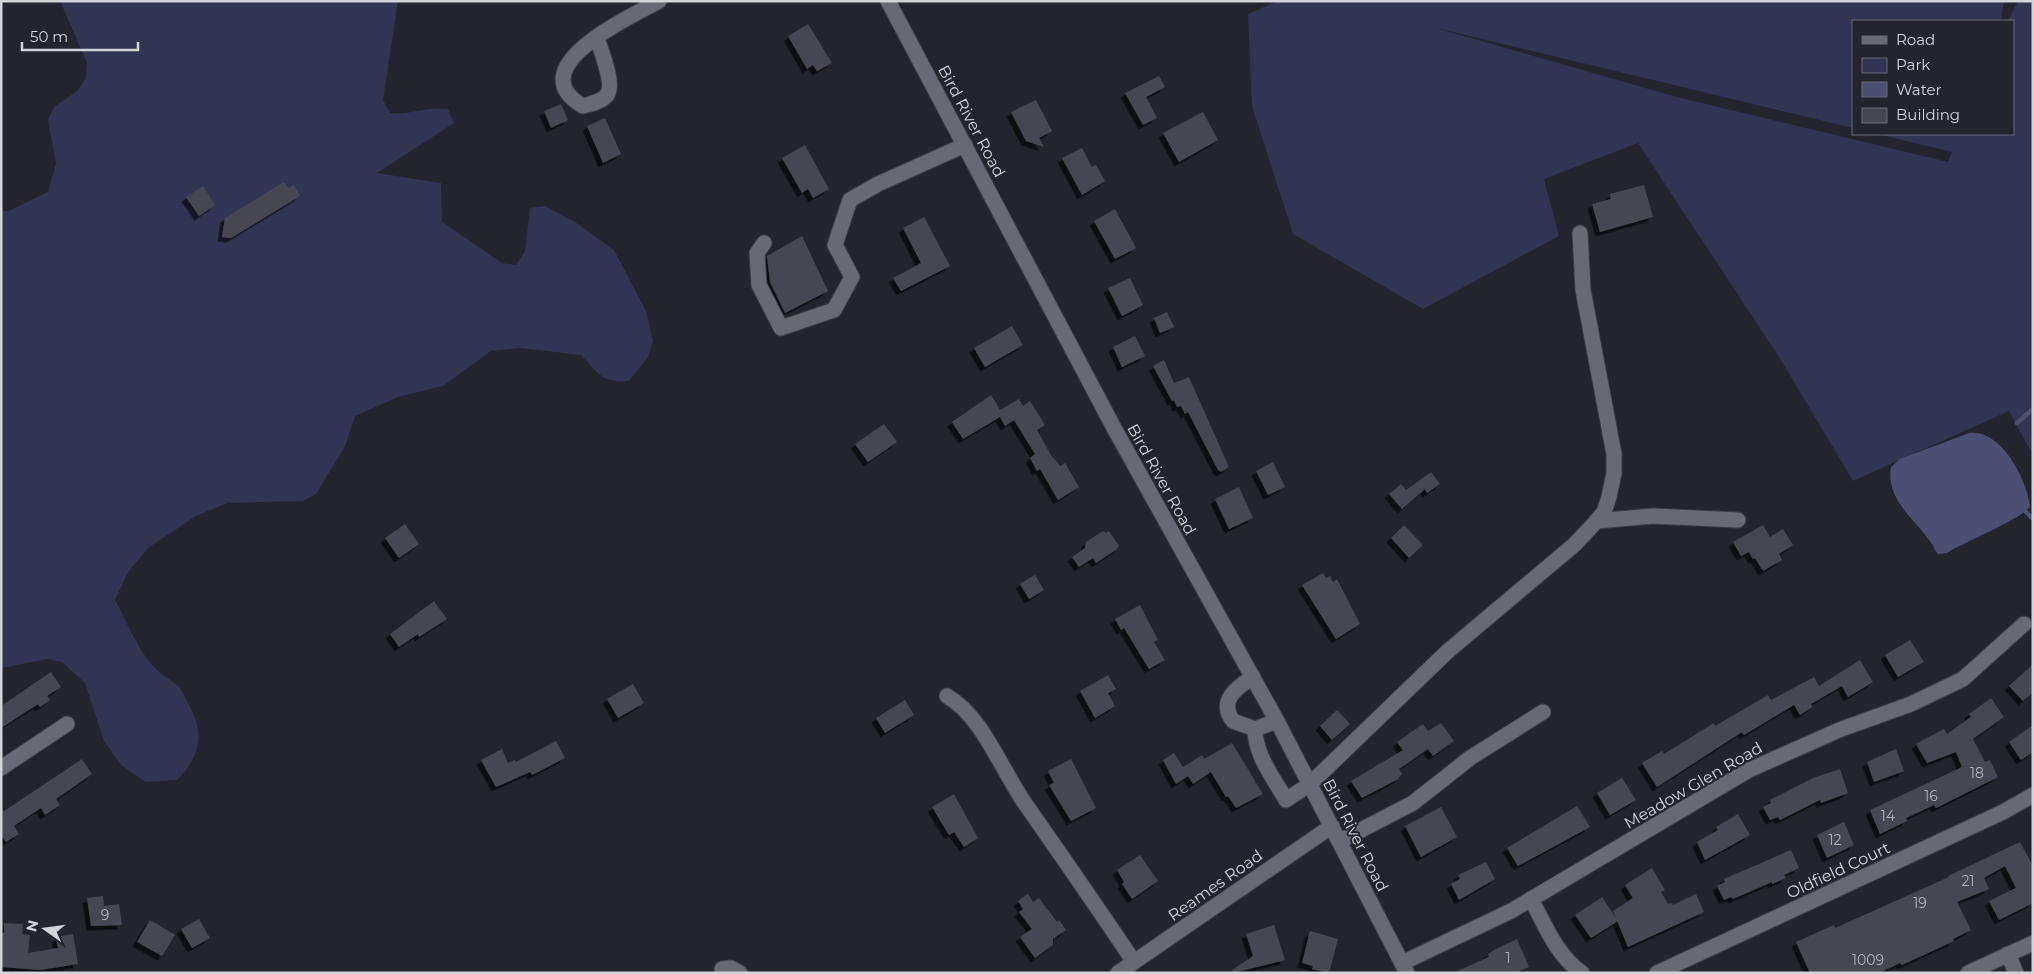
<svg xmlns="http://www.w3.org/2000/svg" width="2034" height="974" viewBox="0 0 2034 974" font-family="Montserrat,sans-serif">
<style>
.green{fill:#313453}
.water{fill:#4b4f73}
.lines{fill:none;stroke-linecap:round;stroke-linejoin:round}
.stream{stroke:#4b4f73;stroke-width:4.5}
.building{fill:#464752;filter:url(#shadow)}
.minor-casing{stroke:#3c3e45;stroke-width:17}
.minor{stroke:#676975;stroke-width:15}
.labels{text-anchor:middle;stroke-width:4;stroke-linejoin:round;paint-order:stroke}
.number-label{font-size:14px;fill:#afb1b8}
.street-label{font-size:16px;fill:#d2d4da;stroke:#23242e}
</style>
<defs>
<filter id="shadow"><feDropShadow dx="-4.5" dy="4.5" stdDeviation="0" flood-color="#0009"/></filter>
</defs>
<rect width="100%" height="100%" fill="#23242e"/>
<!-- green -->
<g class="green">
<path d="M60 1H398L383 100 390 113C410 115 428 106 448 109L454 123 377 173 441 183 442 222 502 263 516 265 525 251 530 208 545 206 575 222 614 250 646 311 653 341 648 357 629 381C603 383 598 374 581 355L521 348 491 351 443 386 398 397 355 416 345 446 316 494 303 501 227 503 196 516 148 548 128 572 115 600C127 622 138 651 156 669 163 676 173 681 180 688 184 693 186 700 189 705 205 733 200 758 177 780L146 782 121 765 104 741 85 683 62 662 48 659 1 668V211H8L48 192 56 163 48 120 54 107 77 91 86 78 87 63Z"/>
<path d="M1278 1H2004L2001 21H1853V128L1432 27 1677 97 1948 162 1952 152 1877 134H2013V21H2008L2018 1H2033V455L2009 411 1853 481 1781 360 1638 143 1544 179 1559 236 1423 309 1293 234 1252 106 1248 14Z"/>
</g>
<!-- water -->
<path class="water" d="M1969 433C2001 429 2027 479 2030 506 2026 517 1962 543 1947 553L1938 554C1934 550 1935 548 1932 544 1917 521 1885 500 1891 467L1900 459Z"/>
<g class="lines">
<!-- stream -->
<g class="stream">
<path d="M2017 423 2033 409"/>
<path d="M2026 512 2033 519"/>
</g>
</g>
<!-- building -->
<g class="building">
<path d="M808 24 832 63 817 71 813 65 807 69 788 36Z"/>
<path d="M1159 76 1165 87 1146 97 1157 118 1143 125 1125 93Z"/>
<path d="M1036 100 1052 131 1039 138 1044 147 1026 141 1011 112Z"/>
<path d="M561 104 568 120 551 128 544 111Z"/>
<path d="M1203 112 1218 140 1179 162 1163 133Z"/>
<path d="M605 118 621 154 603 163 587 126Z"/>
<path d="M805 145 829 189 813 198 808 189 802 193 782 158Z"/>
<path d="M1082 148 1092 167 1096 165 1105 181 1082 195 1062 158Z"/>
<path d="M284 182 288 188 294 185 300 196 231 238 222 237 225 218Z"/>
<path d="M1644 185 1653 217 1600 232 1592 204 1611 199 1610 194Z"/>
<path d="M203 186 215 205 199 216 186 197Z"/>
<path d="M1115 209 1136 248 1115 259 1094 221Z"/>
<path d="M924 217 950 266 901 291 893 278 921 263 903 228Z"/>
<path d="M802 236 828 291 785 313 770 282 767 256Z"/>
<path d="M1130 278 1143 305 1122 316 1108 288Z"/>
<path d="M1167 312 1174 327 1160 333 1154 318Z"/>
<path d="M1012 326 1023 345 985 367 974 348Z"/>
<path d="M1135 336 1145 356 1122 367 1113 347Z"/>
<path d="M1164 360 1174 383 1189 377 1229 467 1221 472 1218 470 1188 412 1185 414 1181 406 1177 407 1174 400 1172 401 1153 366Z"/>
<path d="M991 395 1000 410 1019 399 1023 406 1030 401 1045 425 1037 430 1051 455 1060 466 1065 463 1079 487 1058 500 1040 469 1037 471 1030 458 1035 454 1014 420 1005 426 1000 417 963 439 952 422Z"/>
<path d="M884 424 897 442 868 462 855 444Z"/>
<path d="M1273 462 1285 487 1268 495 1256 471Z"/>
<path d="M1431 472 1440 484 1427 493 1425 489 1402 509 1389 494 1401 484 1406 490Z"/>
<path d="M1239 487 1253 518 1229 529 1215 499Z"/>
<path d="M405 524 419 544 399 558 385 538Z"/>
<path d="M1404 525 1423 545 1409 558 1391 538Z"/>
<path d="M1763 525 1770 537 1783 529 1793 545 1779 554 1782 560 1763 571 1755 558 1753 559 1749 552 1741 556 1733 542Z"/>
<path d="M1103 531 1106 533 1109 531 1119 546 1117 549 1096 563 1093 558 1079 567 1072 557 1085 548 1086 542Z"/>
<path d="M1323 573 1326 578 1330 576 1333 582 1337 579 1360 624 1336 639 1302 585Z"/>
<path d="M1035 575 1044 590 1029 599 1020 584Z"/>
<path d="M434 601 447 619 419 637 418 634 399 647 390 634Z"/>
<path d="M1140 605 1158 640 1154 642 1165 660 1149 669 1124 628 1121 630 1115 619Z"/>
<path d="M1910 640 1924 662 1898 677 1885 655Z"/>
<path d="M1860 660 1873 682 1848 697 1842 686 1811 704 1812 707 1800 715 1794 705 1744 735 1742 732 1657 787 1642 763 1662 751 1664 754 1714 723 1715 726 1768 695 1771 700 1814 677 1819 686Z"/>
<path d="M2033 664V692L2023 701 2009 686Z"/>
<path d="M51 672 61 687 47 696 50 700 40 707 38 704 1 728V706Z"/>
<path d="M1108 675 1116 689 1108 693 1115 706 1095 718 1080 691Z"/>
<path d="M633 684 644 703 618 718 607 699Z"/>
<path d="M1991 698 2004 717 1973 739 1985 762 1990 760 1998 777 1936 808 1934 805 1906 818 1907 821 1880 834 1870 810 1962 767 1956 752 1927 763 1916 744 1944 729 1947 734 1971 717 1969 714Z"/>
<path d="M905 700 914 715 885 733 876 718Z"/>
<path d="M1337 710 1350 724 1332 740 1320 726Z"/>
<path d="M1441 723 1454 741 1433 756 1428 749 1399 769 1402 774 1398 779 1362 798 1351 781 1403 750 1397 742 1423 724 1428 731Z"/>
<path d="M2033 725V752L2021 760 2009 742Z"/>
<path d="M556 741 565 758 532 775 530 772 496 787 481 760 502 749 508 763 515 760 516 762Z"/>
<path d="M1232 743 1263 794 1236 808 1228 796 1226 797 1211 772 1193 784 1188 776 1176 784 1163 760 1174 753 1183 767 1202 755 1204 759Z"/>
<path d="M1896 749 1904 771 1874 782 1867 762Z"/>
<path d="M82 759 92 774 56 799 60 805 45 815 41 808 14 826 19 834 6 842 1 835V807L4 811Z"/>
<path d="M1071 759 1096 808 1071 821 1049 785 1054 783 1048 771Z"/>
<path d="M1840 769 1848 793 1821 803 1820 800 1780 820 1778 817 1770 820 1763 807 1771 803 1770 800 1813 778Z"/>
<path d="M1622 778 1636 800 1610 815 1597 793Z"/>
<path d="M954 794 978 838 964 847 954 832 949 835 932 807Z"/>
<path d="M1577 806 1590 827 1518 866 1507 848Z"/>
<path d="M1441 807 1457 837 1421 857 1405 826Z"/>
<path d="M1738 814 1750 835 1705 860 1697 842 1718 830 1716 827Z"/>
<path d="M1844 822 1854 845 1827 858 1817 835Z"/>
<path d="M2020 842 2033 866V903L1999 920 1989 901 2016 888 2005 866 1984 878 1989 889 1957 902 1971 930 1953 939 1954 941 1902 965 1900 963 1879 973H1810L1796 942 1834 925 1835 928 1949 877 1948 876Z"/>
<path d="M1791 850 1799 868 1784 875 1786 878 1772 884V882L1733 899 1731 897 1724 900 1717 886 1725 882 1724 879Z"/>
<path d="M1140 855 1158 881 1132 899 1122 884 1124 882 1117 870Z"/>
<path d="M1486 862 1495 879 1459 900 1451 884 1460 879 1458 875Z"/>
<path d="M1652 868 1665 890 1661 892 1668 904 1672 903 1673 905 1696 894 1704 912 1628 947 1613 911 1633 898 1625 885Z"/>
<path d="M1028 894 1033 902 1039 898 1057 922 1059 920 1066 930 1053 939V945L1035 958 1020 937 1032 929 1019 912 1023 909 1018 901Z"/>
<path d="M103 896 104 906 119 904 122 925 91 926 87 898Z"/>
<path d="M1602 897 1618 921 1591 938 1575 915Z"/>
<path d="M199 919 210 938 192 948 181 929Z"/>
<path d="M150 920 175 935 162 956 137 942Z"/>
<path d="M4 923 23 924 22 934 30 935 28 953 58 948 56 937 73 934 78 964 40 970 1 967V933H4Z"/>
<path d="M1274 925 1285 960 1233 973 1232 970 1253 956 1246 934Z"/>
<path d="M1310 931 1338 939 1329 973 1312 969 1313 966 1302 963Z"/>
<path d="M1517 939 1529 967 1516 973H1453L1489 957 1488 954 1494 950Z"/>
</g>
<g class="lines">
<defs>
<g id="minor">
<path d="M888 1 1114 428 1277 721 1407 973"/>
<path d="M597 38C601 51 615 84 607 95 601 102 591 104 583 106 518 68 630 17 659 1"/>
<path d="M764 243 757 253 759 285 781 328 834 310 852 277 835 245 850 200 878 184 965 145"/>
<path d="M1597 521 1653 516 1738 520"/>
<path d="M1253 677C1236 688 1218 701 1233 721L1255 729"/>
<path d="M947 696C981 715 1002 770 1024 802 1061 855 1098 908 1134 962"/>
<path d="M1277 721 1255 729C1255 755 1273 777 1286 800L1310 784 1448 651 1574 545 1593 525 1604 512 1609 497 1614 473V454L1583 290 1580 233"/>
<path d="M1 768 67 724"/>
<path d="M1340 841 1413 803 1470 758 1543 712"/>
<path d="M1531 899C1545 925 1557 956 1582 973"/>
<path d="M2008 954 2016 973"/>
<path d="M1402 963 1511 911 1749 770 1839 730 1911 704 1963 679 2024 624"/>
<path d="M722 969 731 968 740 973"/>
<path d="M1118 973 1332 826"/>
<path d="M1657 973 2003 812 2033 795"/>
<path d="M1968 973 2033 943"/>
</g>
</defs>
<!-- minor casing -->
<use href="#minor" class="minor-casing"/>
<!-- minor -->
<use href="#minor" class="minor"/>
</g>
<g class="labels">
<!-- number labels -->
<g class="number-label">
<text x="1977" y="778">18</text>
<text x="1931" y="801">16</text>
<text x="1888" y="821">14</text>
<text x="1835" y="845">12</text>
<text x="1968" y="886">21</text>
<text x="1920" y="908">19</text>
<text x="105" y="920">9</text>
<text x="1508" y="963">1</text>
<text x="1868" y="965">1009</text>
</g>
<!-- street labels -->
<g class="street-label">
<text transform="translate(972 121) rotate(62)" y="6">Bird River Road</text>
<text transform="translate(1162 479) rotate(61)" y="6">Bird River Road</text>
<text transform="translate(1693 785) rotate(-30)" y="6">Meadow Glen Road</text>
<text transform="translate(1356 835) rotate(63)" y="6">Bird River Road</text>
<text transform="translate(1838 870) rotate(-25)" y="6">Oldfield Court</text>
<text transform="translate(1215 885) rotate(-35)" y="6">Reames Road</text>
</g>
</g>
<!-- border -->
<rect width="2034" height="974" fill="none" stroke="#d2d4da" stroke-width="5"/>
<!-- legend -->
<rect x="1852" y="20" width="162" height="115" fill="#23242e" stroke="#696a73"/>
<rect x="1862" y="36" width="25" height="8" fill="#676975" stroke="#696a73"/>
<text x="1896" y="45" font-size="15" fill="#d2d4da">Road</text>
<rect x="1862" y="58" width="25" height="15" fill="#313453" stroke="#696a73"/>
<text x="1896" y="70" font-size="15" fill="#d2d4da">Park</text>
<rect x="1862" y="82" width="25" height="15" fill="#4b4f73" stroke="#696a73"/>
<text x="1896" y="95" font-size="15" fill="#d2d4da">Water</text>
<rect x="1862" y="108" width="25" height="15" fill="#464752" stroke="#696a73"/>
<text x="1896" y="120" font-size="15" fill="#d2d4da">Building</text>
<!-- north arrow -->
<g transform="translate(45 929) rotate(284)" stroke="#23242e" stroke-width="4" paint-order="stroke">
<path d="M0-4L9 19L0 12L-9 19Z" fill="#d2d4da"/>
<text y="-8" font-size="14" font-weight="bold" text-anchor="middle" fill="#d2d4da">N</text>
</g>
<!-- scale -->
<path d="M22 42v8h116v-8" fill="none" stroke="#d2d4da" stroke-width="2.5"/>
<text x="30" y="42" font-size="15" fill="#d2d4da" stroke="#23242e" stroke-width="4" paint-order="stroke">50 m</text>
</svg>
